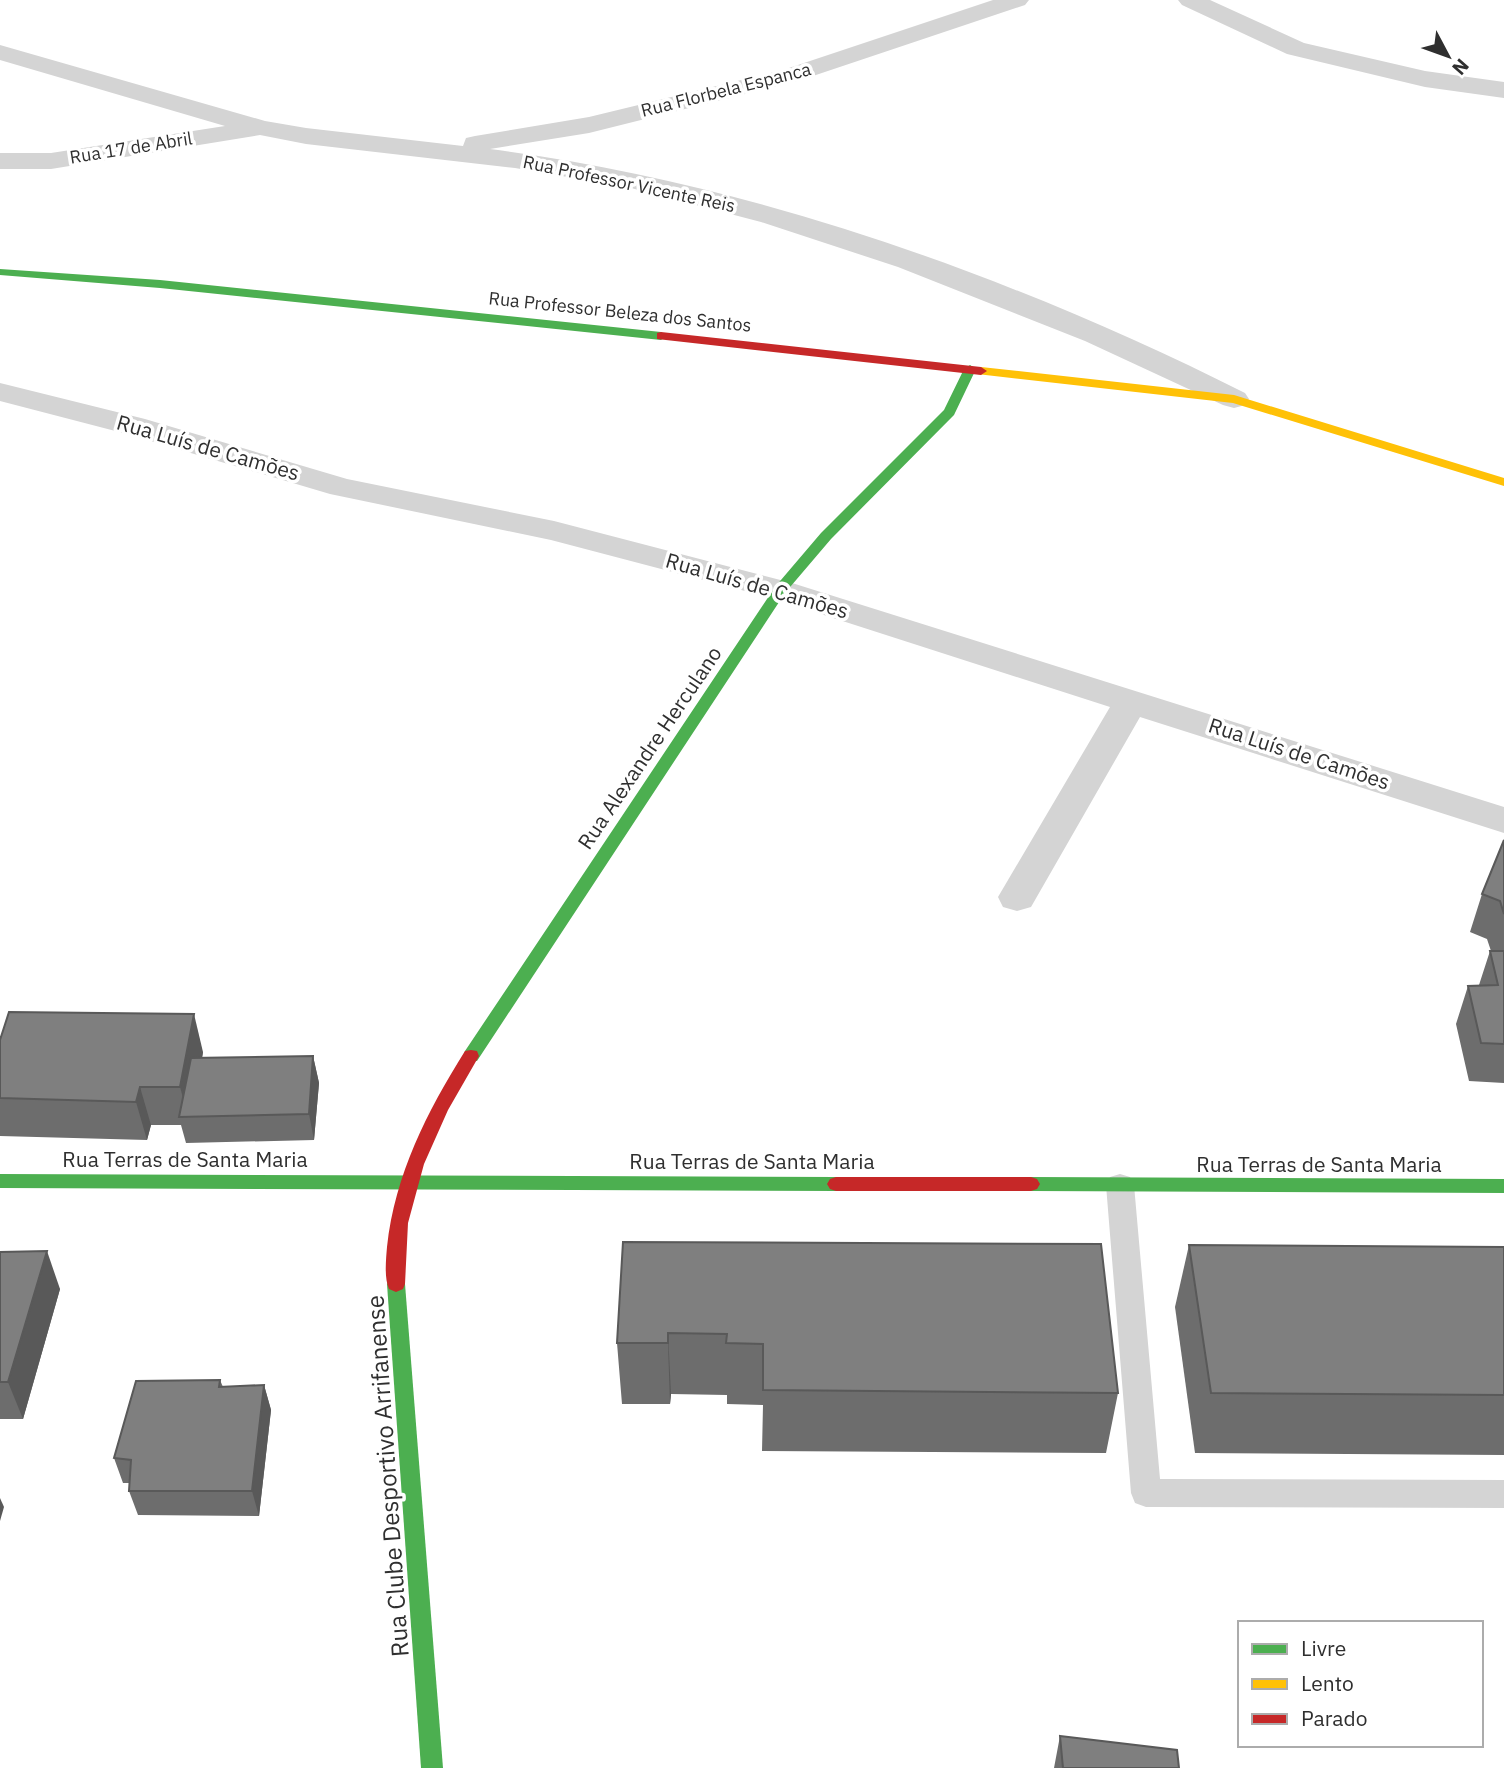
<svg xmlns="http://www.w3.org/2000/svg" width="1504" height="1768" viewBox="0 0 1504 1768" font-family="'IBM Plex Sans',sans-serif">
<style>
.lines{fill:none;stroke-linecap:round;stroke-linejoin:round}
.lane{fill:#d4d4d4;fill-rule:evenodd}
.street{fill:#d4d4d4;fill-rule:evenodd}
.fast{fill:#4caf50;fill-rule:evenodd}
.slow{fill:#ffc107;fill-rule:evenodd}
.jam{fill:#c62828;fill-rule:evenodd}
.wall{fill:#6d6d6d}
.shaded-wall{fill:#595959}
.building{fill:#7f7f7f;stroke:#595959;stroke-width:2}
.labels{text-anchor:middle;stroke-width:7;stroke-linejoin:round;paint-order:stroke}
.far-street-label{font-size:18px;fill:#2f2f2f;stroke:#fff}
.street-label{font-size:21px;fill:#2f2f2f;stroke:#fff}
.near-street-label{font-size:24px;fill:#2f2f2f;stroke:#fff}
</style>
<rect width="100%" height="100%" fill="#fff"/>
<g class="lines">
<!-- lane -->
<path class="lane" d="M1120 1174 1130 1177 1134 1185 1160 1479 1504 1480V1508L1146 1507 1135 1503 1131 1493 1106 1185 1110 1177Z"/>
<!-- street -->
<g class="street">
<path d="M993 0H1029L1025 5 801 80 589 133 490 149C749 182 1012 276 1245 393L1249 399 1245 405 1234 408 1223 405 1085 341 898 267 761 222 631 188 515 168 306 144 260 135 51 169H0V153H51L225 126 0 60V45L265 121 306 128 463 146 466 138 475 136 589 117 783 70Z"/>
<path d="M1178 0H1210L1304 43 1425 71 1504 82V98L1425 87 1287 54 1182 5Z"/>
<path d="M0 383 145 419 347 479 554 521 792 583 1504 807V833L1140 717 1031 907 1017 911 1003 907 998 897 1110 707 768 597 551 540 330 494 123 433 0 401Z"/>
</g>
<!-- fast -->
<g class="fast">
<path d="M0 269 160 280 661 332 667 336 661 340 160 288 0 275Z"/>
<path d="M970 365 976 369 954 415 831 539 785 593 477 1061H465L463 1056 465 1051 775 587 821 533 944 410 964 369Z"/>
<path d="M0 1174 836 1177 842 1179 845 1184 842 1189 836 1191 0 1188Z"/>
<path d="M1031 1177 1504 1179V1193L1031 1191 1025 1189 1022 1184 1025 1179Z"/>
<path d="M396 1276 403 1279 405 1284 443 1768H421L387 1284 389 1279Z"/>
</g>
<!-- slow -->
<path class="slow" d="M981 367 1234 395 1504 478V486L1233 403 977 374V368Z"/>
<!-- jam -->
<g class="jam">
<path d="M661 332 981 367 987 371 981 375 657 339V333Z"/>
<path d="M471 1050 477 1051 479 1056 448 1110 424 1164 408 1223 405 1284 403 1289 396 1292 389 1289C384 1278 386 1259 387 1247 395 1174 427 1112 465 1051Z"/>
<path d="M836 1177H1031L1037 1179 1040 1184 1037 1189 1031 1191H836L830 1189 827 1184 830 1179Z"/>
</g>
</g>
<!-- wall -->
<g class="wall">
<path d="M1504 840V1083L1469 1081 1456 1024 1468 986 1479 985 1490 951H1491L1487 939 1470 932 1482 894Z"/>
<path d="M0 1036 203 1052 202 1058 313 1056 319 1083 314 1140 186 1143 181 1125H151L147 1140 0 1136Z"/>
<path d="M623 1242 1118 1393 1106 1453 762 1451 763 1405 727 1404V1395L671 1394 670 1404H622L617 1343Z"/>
<path d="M1189 1245 1504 1247V1455L1195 1453 1175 1307Z"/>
<path d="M0 1252 60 1289 23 1419H0Z"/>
<path d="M220 1380 223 1387 264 1385 271 1410 259 1516 138 1515 129 1491V1483H123L114 1458Z"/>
<path d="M1060 1736 1063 1768H1054Z"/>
</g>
<!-- shaded-wall -->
<g class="shaded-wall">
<path d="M194 1014 203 1052 192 1116H188L180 1087Z"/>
<path d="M313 1056 319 1083 314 1140 309 1114Z"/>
<path d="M140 1087 151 1125 147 1140 136 1102Z"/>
<path d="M47 1251 60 1289 23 1419 8 1382Z"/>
<path d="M668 1333 671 1394 670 1404 668 1343Z"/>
<path d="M264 1385 271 1410 259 1516 252 1491Z"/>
<path d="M0 1498 4 1507 0 1521Z"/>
</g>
<!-- building -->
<g class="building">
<path d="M1504 840V914L1500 901 1482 894Z"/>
<path d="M1490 951H1504V1044L1481 1043 1468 986 1498 985Z"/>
<path d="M9 1012 194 1014 180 1087H140L136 1102 0 1098V1040Z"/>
<path d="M313 1056 309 1114 179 1117 191 1058Z"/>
<path d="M623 1242 1101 1244 1118 1393 763 1390V1344L726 1343 727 1334 668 1333V1343H617Z"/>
<path d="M1189 1245 1504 1247V1395L1211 1393Z"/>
<path d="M47 1251 8 1382H0V1252Z"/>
<path d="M220 1380 219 1387 264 1385 252 1491H129L131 1460 114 1458 136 1381Z"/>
<path d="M1060 1736 1177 1750 1179 1768H1063Z"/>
</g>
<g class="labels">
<!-- far-street labels -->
<g class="far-street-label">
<text transform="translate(726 90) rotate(-14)" y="6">Rua Florbela Espanca</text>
<text transform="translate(131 148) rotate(-9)" y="6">Rua 17 de Abril</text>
<text transform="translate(629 184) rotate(12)" y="6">Rua Professor Vicente Reis</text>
<text transform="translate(620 312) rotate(6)" y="6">Rua Professor Beleza dos Santos</text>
</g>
<!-- street labels -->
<g class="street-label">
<text transform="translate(208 448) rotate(16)" y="7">Rua Luís de Camões</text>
<text transform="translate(757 586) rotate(16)" y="7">Rua Luís de Camões</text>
<text transform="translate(650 748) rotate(-56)" y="7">Rua Alexandre Herculano</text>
<text transform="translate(1299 754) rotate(18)" y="7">Rua Luís de Camões</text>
<text x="185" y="1167">Rua Terras de Santa Maria</text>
<text x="752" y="1169">Rua Terras de Santa Maria</text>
<text x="1319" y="1172">Rua Terras de Santa Maria</text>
</g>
<!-- near-street labels -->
<g class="near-street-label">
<text transform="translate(388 1476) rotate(-94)" y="8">Rua Clube Desportivo Arrifanense</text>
</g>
</g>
<!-- legend -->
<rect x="1238" y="1621" width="245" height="126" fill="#ffffff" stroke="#acacac" stroke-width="2"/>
<rect x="1252" y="1644" width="35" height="10" fill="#4caf50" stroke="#acacac" stroke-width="2"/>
<text x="1301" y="1656" font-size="21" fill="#2f2f2f">Livre</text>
<rect x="1252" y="1679" width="35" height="10" fill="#ffc107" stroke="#acacac" stroke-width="2"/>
<text x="1301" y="1691" font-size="21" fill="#2f2f2f">Lento</text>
<rect x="1252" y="1714" width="35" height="10" fill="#c62828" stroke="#acacac" stroke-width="2"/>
<text x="1301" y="1726" font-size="21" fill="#2f2f2f">Parado</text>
<!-- north arrow -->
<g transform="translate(1448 56) rotate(131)" stroke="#ffffff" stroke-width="5" paint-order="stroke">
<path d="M0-5L12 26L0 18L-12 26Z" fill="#2f2f2f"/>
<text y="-10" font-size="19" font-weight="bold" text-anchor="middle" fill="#2f2f2f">N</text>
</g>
</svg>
